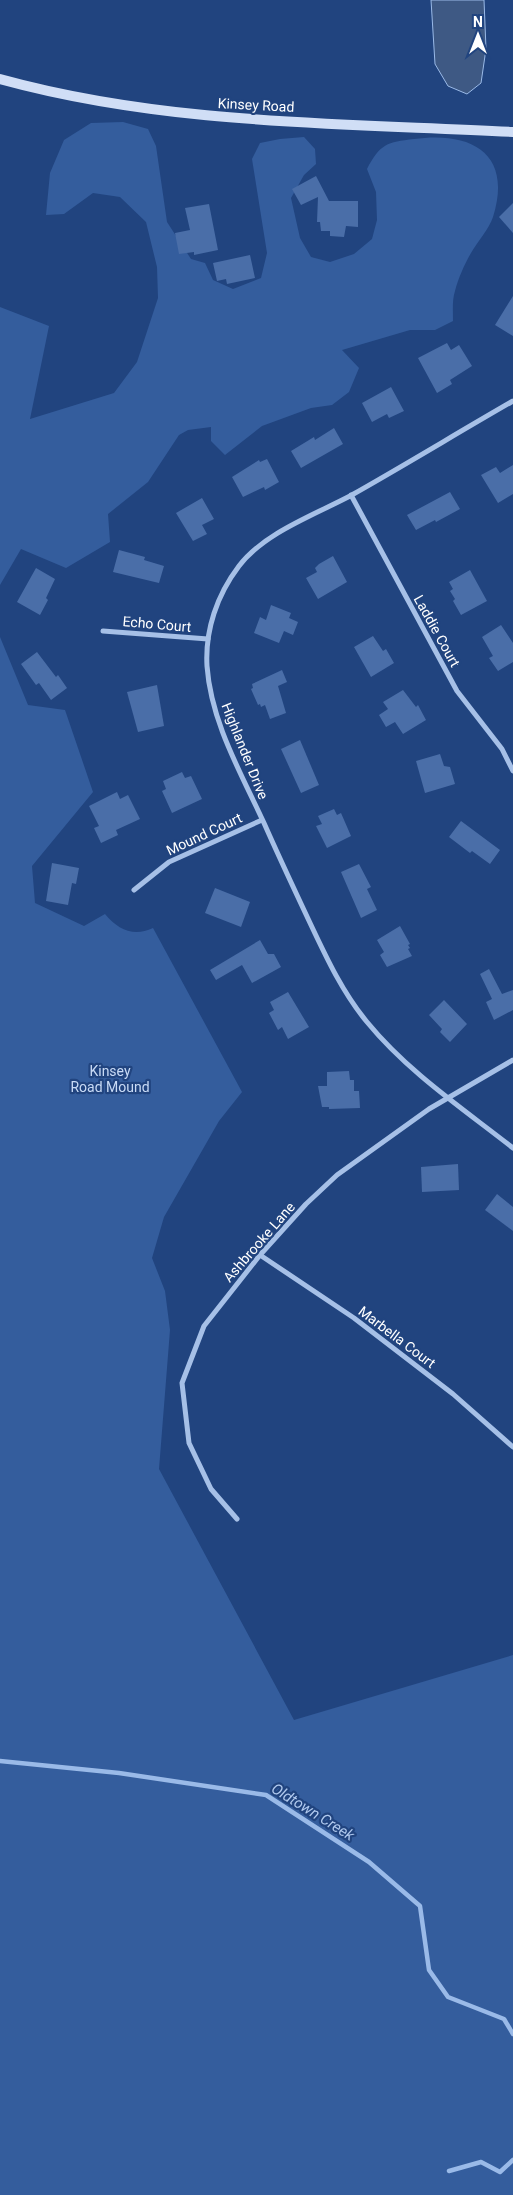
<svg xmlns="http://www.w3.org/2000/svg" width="513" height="2195" viewBox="0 0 513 2195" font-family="Roboto,sans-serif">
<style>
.green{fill:#345d9d}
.water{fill:#3e5984;stroke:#9abae8}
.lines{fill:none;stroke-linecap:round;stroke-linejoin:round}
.stream{stroke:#9abae8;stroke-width:4.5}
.building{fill:#4a6ea8}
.street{stroke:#a6c0e7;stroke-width:5}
.secondary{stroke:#d0def6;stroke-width:10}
.labels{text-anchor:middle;stroke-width:4.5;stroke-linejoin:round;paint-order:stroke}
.street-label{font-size:14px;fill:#fff;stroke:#21447f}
.park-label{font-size:14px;fill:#c9dbf6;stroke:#21447f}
.water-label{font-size:15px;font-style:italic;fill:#b1caef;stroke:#21447f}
</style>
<rect width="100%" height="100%" fill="#21447f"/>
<!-- green -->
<g class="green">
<path d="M123 122 148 129 156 146 167 222 191 259 205 263 213 280 233 289 261 278 267 253 252 159 260 143 280 139 304 137 315 149 316 164 304 175 291 198 300 238 311 257 330 262 354 254 372 239 377 220 376 192 367 169C380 144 387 142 414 139 471 131 513 153 493 217 489 229 478 241 471 253 465 263 458 279 455 291 452 300 453 312 453 321L435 330H410L342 350 359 368 349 392 332 405 311 408 262 426 225 455 211 441V427L188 430 179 435 148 482 108 514 110 542 66 568 21 549 0 585V307L49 326 30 419 114 393 137 362 158 298 157 267 146 222 120 197 93 193 64 214 46 215 50 173 64 140 91 123Z"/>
<path d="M0 637 28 705 65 710 93 792 32 866 35 903 84 926 105 914C118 930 134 937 153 928L242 1092 219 1121 164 1217 152 1258 165 1291 170 1330 159 1469 294 1720 513 1655V2195H0Z"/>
</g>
<!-- water -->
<path class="water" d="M431 0H484L486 49 481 83 467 94 448 86 435 64Z"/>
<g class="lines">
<!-- stream -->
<g class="stream">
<path d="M0 1761 119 1773 266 1795 369 1862 420 1906 429 1970 448 1997 504 2019 513 2034"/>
<path d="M449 2171 481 2162 500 2172 513 2160"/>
</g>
</g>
<!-- building -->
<g class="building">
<path d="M316 176 329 201H358V227L346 226 344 237 330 236V231H321L320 222H317L318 197 301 205 292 189Z"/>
<path d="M513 203V233L499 217Z"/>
<path d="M209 204 218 250 194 255V252L179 254 175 233 190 230 185 208Z"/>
<path d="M250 255 255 278 227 284 226 279 217 281 213 263Z"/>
<path d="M513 296V336L495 325Z"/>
<path d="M447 343 451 350 459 345 472 366 450 380 452 384 437 393 418 358Z"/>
<path d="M391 387 404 411 389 418 387 414 372 422 362 403Z"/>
<path d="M334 428 343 444 301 468 291 451 314 437 315 440Z"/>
<path d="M267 459 279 482 265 490 264 487 243 497 232 477 259 460 260 462Z"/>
<path d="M513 465V494L498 503 481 475 496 467 500 473Z"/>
<path d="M450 492 460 509 436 522 435 520 416 530 407 515Z"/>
<path d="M202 498 214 519 202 525 207 534 193 541 176 513Z"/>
<path d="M119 550 145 557 144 560 164 566 159 583 113 572Z"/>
<path d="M333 556 347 582 318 599 306 578 317 572 315 568 319 564Z"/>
<path d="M36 568 55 579 46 598 48 600 40 615 17 602Z"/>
<path d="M470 570 487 601 461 615 453 601 455 599 450 591 453 589 449 582Z"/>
<path d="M271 605 291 613 289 618 298 622 293 635 284 631 279 643 254 633 260 617 266 620Z"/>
<path d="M501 625 513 643V662L498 671 489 658 493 656 482 637Z"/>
<path d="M373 636 383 651 386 649 394 663 371 677 354 647Z"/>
<path d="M37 652 56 677 58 675 67 688 51 700 39 683 36 685 21 664Z"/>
<path d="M282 670 287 682 278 686 286 713 270 719 265 705 261 707 260 704 258 705 251 689 253 688 252 684Z"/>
<path d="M157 685 164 726 138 732 127 692Z"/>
<path d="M403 690 416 707 418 705 426 720 403 734 395 722 386 727 379 715 388 709 383 702Z"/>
<path d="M300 740 319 785 301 793 281 749Z"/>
<path d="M440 754 444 766 450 767 455 784 425 793 416 761Z"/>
<path d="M182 772 185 778 191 776 202 799 172 813 162 791 166 789 163 781Z"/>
<path d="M117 792 120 799 128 795 140 819 116 830 118 835 101 843 94 828 99 826 89 806Z"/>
<path d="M334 809 337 815 341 813 351 836 327 848 316 826 322 824 318 816Z"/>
<path d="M461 821 500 850 490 864 472 851 470 853 449 837Z"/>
<path d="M52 863 79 868 76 884 72 883 68 905 46 901Z"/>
<path d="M359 864 371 887 367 889 377 910 361 918 341 872Z"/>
<path d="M215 888 250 902 241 927 205 913Z"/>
<path d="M400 926 410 944 408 945 410 948 408 949 412 956 387 967 380 955 384 952 377 940Z"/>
<path d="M260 940 268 954H274L281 967 252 983 242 965 216 980 210 970Z"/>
<path d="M489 969 502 994 513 990V1010L494 1020 486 1002 492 999 480 974Z"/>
<path d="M288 992 309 1027 288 1039 282 1027 278 1030 269 1013 274 1010 270 1002Z"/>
<path d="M444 1000 467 1024 450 1042 440 1032 442 1029 429 1015Z"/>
<path d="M349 1071 350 1080H354V1091H359L360 1108 329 1109V1107H322L318 1086H327V1072Z"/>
<path d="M458 1164 459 1190 422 1192 421 1167Z"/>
<path d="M497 1194 513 1207V1231L485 1210Z"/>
</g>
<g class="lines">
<!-- street -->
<g class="street">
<path d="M513 401C459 432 405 465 350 496 314 515 264 533 239 566 217 595 205 630 207 666 211 722 241 773 264 823 279 857 295 891 311 925 327 959 343 993 367 1022 408 1072 462 1108 513 1148"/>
<path d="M351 495 457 691 502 749 513 771"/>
<path d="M103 631 208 639"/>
<path d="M134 890 169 862 262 820"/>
<path d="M260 1255 354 1318 453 1394 513 1447"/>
<path d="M237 1519 211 1489 189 1443 182 1383 204 1326 260 1255 306 1204 337 1175 429 1109 513 1060"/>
</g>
<!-- secondary -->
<path class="secondary" d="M0 79C167 125 341 123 513 132"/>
</g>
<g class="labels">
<!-- street labels -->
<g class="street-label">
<text transform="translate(256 105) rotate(3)" y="5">Kinsey Road</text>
<text transform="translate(157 624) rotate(5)" y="5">Echo Court</text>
<text transform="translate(437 631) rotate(61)" y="5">Laddie Court</text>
<text transform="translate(245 751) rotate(68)" y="5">Highlander Drive</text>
<text transform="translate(204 834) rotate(-25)" y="5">Mound Court</text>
<text transform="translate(259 1242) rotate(-49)" y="5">Ashbrooke Lane</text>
<text transform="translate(397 1337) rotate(37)" y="5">Marbella Court</text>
</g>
<!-- park labels -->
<g class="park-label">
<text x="110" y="1076">Kinsey<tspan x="110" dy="16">Road Mound</tspan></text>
</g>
<!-- water labels -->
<g class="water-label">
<text transform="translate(313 1812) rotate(32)" y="5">Oldtown Creek</text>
</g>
</g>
<!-- north arrow -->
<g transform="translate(478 35)" stroke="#21447f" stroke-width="4" paint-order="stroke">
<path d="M0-4L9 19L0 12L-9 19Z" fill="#ffffff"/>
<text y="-8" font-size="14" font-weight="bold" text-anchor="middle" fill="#ffffff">N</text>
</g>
</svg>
